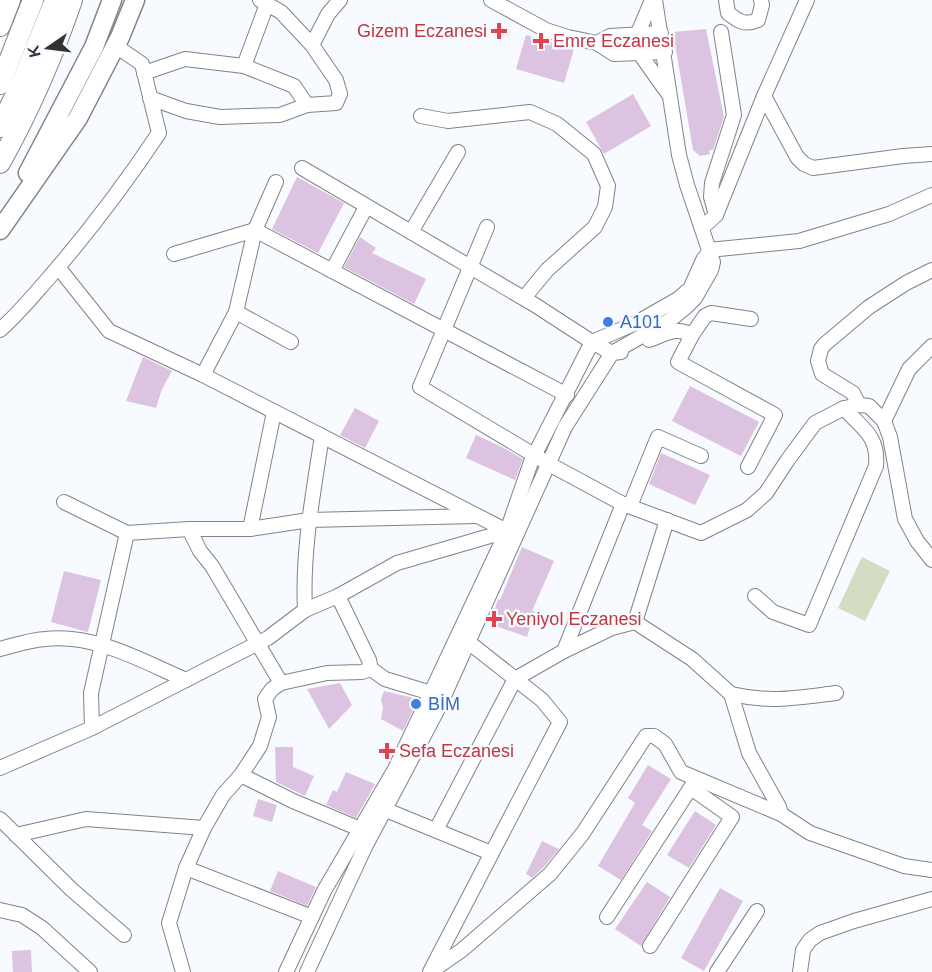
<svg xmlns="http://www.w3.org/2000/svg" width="932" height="972" viewBox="0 0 932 972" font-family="Helvetica,sans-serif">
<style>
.green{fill:#d2ddc1}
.building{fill:#dcc3e2}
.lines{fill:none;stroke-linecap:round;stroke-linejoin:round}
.minor-casing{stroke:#818387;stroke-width:16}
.major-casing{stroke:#818387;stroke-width:21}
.highway-casing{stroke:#818387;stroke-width:22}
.minor{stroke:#fff;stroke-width:14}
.major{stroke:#fff;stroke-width:18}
.highway{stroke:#fff;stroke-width:20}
.health-dot{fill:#e0444e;stroke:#f7fafe;stroke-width:2}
.shop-dot{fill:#3f7fe0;stroke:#f7fafe;stroke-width:2}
.labels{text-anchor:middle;stroke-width:5;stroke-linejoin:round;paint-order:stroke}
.health-label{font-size:18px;fill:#be3a42;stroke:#f7fafe;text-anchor:start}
.shop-label{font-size:18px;fill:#366cbe;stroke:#f7fafe;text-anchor:start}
</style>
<rect width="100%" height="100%" fill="#f7fafe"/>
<!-- green -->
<path class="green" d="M862 557 890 571 865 621 838 608Z"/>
<!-- building -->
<g class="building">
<path d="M706 29 724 117 713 150H709L710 154 700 156 693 150 673 32Z"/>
<path d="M526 35 574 49 564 83 516 69Z"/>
<path d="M633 94 651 126 604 154 586 122Z"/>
<path d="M297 177 344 203 318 253 272 229Z"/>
<path d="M360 237 376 248 372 253 426 279 414 304 344 267Z"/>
<path d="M143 357 172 371 162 389 156 408 126 401Z"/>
<path d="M690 386 759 422 741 456 672 421Z"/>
<path d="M355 408 379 421 365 448 340 435Z"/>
<path d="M476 435 502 447 523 459 515 480 466 458Z"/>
<path d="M661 453 710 475 695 505 649 484Z"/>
<path d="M522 547 554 561 532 611H535L527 637 490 624 498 599 500 600Z"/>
<path d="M64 571 101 580 88 632 51 622Z"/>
<path d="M340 683 352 705 329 729 307 689Z"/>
<path d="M384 691 418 699 403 731 381 719 383 707 381 699Z"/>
<path d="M275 747H293V767L314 776 305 796 276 782Z"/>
<path d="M648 765 671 779 642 825 652 831 621 880 598 866 635 803 628 798Z"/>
<path d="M346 772 375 784 356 818 326 805 333 790 337 792Z"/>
<path d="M258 799 277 805 272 822 253 816Z"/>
<path d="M695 811 716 825 689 868 667 855Z"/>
<path d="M542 841 559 849 543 868 532 878 526 874Z"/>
<path d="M278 871 316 887 307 906 270 891Z"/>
<path d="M647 882 670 897 641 946 615 929Z"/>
<path d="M720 888 743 901 704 971 681 958Z"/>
<path d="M31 950 32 972H13L12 951Z"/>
</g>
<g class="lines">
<defs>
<g id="minor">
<path d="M491 0 546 30 568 37 597 43 614 54 665 52"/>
<path d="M652 0 638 33 640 54 667 92"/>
<path d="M726 0 728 13C738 21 745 26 758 20L762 5 761 0"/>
<path d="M597 43 610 36 661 33"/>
<path d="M312 45 328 14 340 0"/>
<path d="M244 66 267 4"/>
<path d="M144 73 185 59 244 66 294 86 307 105"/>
<path d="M764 96 797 157 804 164 813 168 903 156 932 154"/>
<path d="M150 98 186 111 220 117 280 115 307 105 336 103 340 94 336 80 312 45 281 12 260 0"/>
<path d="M421 116 448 121 530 112 557 124 594 154 608 186 605 207 595 227 547 270 524 298"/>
<path d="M302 168 535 305 592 342 612 353 621 352"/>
<path d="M716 215 711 197 712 183 734 115 721 32"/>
<path d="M487 227 420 387 549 464 623 504 701 533 747 510 766 493 787 461 815 423 844 408 859 405 869 406 884 421 890 437 905 519 917 541 932 560"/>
<path d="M702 228 716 215 764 96 807 0"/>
<path d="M411 232 458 152"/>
<path d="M709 250 799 241 889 214 932 195"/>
<path d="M174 254 255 230 567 395"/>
<path d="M58 267 109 331 203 375 507 531"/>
<path d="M332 271 366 207"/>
<path d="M236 312 291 342"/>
<path d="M0 330C17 315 32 297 47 280 88 233 125 184 159 133L142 64 116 46"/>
<path d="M692 335 705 316 711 313 751 319"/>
<path d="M649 340C666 334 676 326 692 335L678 362 775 415 748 467"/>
<path d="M203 375 236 312 255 230 276 182"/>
<path d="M859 405 853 393 822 374 818 361 821 349 825 344 869 307 906 283 932 270"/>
<path d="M274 412 250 529 309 520 476 516"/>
<path d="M884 421 909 369 932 346"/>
<path d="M64 502 127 533 189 529H250"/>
<path d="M630 506 658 437 701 456"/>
<path d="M189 529 200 551 212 566 281 683"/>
<path d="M338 596 369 660 371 669 385 679 431 693"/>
<path d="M755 596 773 612 809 625 876 466C879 435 861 428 844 408"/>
<path d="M305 610C302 552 313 494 322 436"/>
<path d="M635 622 667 520"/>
<path d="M0 649C15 645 30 640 45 639 94 633 142 661 186 680"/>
<path d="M564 651 612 628 635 622 692 659 731 694 749 753 779 807 781 814"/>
<path d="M731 694C771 703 796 698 836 693"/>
<path d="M92 728 91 693 127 533"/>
<path d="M0 768 92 728 268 638 305 610 338 596 397 563 507 531"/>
<path d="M241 775 293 801 360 829"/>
<path d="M386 810 491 853"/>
<path d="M0 819 71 889 124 935"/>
<path d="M436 830 515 679 564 651 623 504"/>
<path d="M16 835 86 819 204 828"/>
<path d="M186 868 312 917"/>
<path d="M0 910 22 915 42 928 90 972"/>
<path d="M607 917 695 781"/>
<path d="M650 946 732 817 691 788"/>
<path d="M431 970 560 722 542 700 462 637"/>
<path d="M183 972 169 923 186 868 204 828 223 795 241 775 260 746 269 717 265 699 272 689 281 683 327 673 362 672 371 669"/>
<path d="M286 972 324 891 395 769 507 531 531 462 592 342 636 323 678 299 690 289 703 260 709 252"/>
<path d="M307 972 365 847 439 707 565 427 612 353 670 320 686 307 695 298 711 270 713 262 709 250 687 185 679 155 655 0"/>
<path d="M430 972 462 950 550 874 583 833 646 736H654L665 744 681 772 781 814 810 833 904 866 932 870"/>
<path d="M717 972 757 911"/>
<path d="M800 972 803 950 810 940 820 933 854 921 932 899"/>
</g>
<g id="major">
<path d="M28 173 94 47 112 0"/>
<path d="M0 230 78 118 120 37 135 0"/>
</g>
<g id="highway">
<path d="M0 26 10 0"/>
<path d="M0 84 33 0"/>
<path d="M0 127 23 80 55 0"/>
<path d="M0 163C29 111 53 56 72 0"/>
</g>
</defs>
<!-- minor casing -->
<use href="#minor" class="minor-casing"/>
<!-- major casing -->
<use href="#major" class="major-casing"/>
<!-- highway casing -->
<use href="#highway" class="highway-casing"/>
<!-- minor -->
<use href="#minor" class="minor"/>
<!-- major -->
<use href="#major" class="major"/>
<!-- highway -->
<use href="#highway" class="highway"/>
</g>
<!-- markers -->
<g class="health-dot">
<path d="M496 22h6v6h6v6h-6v6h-6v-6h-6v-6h6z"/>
<path d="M538 32h6v6h6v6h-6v6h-6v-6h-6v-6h6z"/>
<path d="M491 610h6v6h6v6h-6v6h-6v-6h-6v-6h6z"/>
<path d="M384 742h6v6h6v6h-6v6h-6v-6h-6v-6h6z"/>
</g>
<g class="shop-dot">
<circle cx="608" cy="322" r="6"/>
<circle cx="416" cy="704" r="6"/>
</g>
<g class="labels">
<!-- health labels -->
<g class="health-label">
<text x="487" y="37" text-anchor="end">Gizem Eczanesi</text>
<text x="553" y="47">Emre Eczanesi</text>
<text x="506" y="625">Yeniyol Eczanesi</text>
<text x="399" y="757">Sefa Eczanesi</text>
</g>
<!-- shop labels -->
<g class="shop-label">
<text x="620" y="328">A101</text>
<text x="428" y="710">BİM</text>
</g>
</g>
<!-- north arrow -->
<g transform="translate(48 48) rotate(256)" stroke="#f7fafe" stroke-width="4.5" paint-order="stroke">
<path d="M0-4.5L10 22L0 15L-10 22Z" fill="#323335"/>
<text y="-9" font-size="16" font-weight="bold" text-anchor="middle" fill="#323335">K</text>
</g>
</svg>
